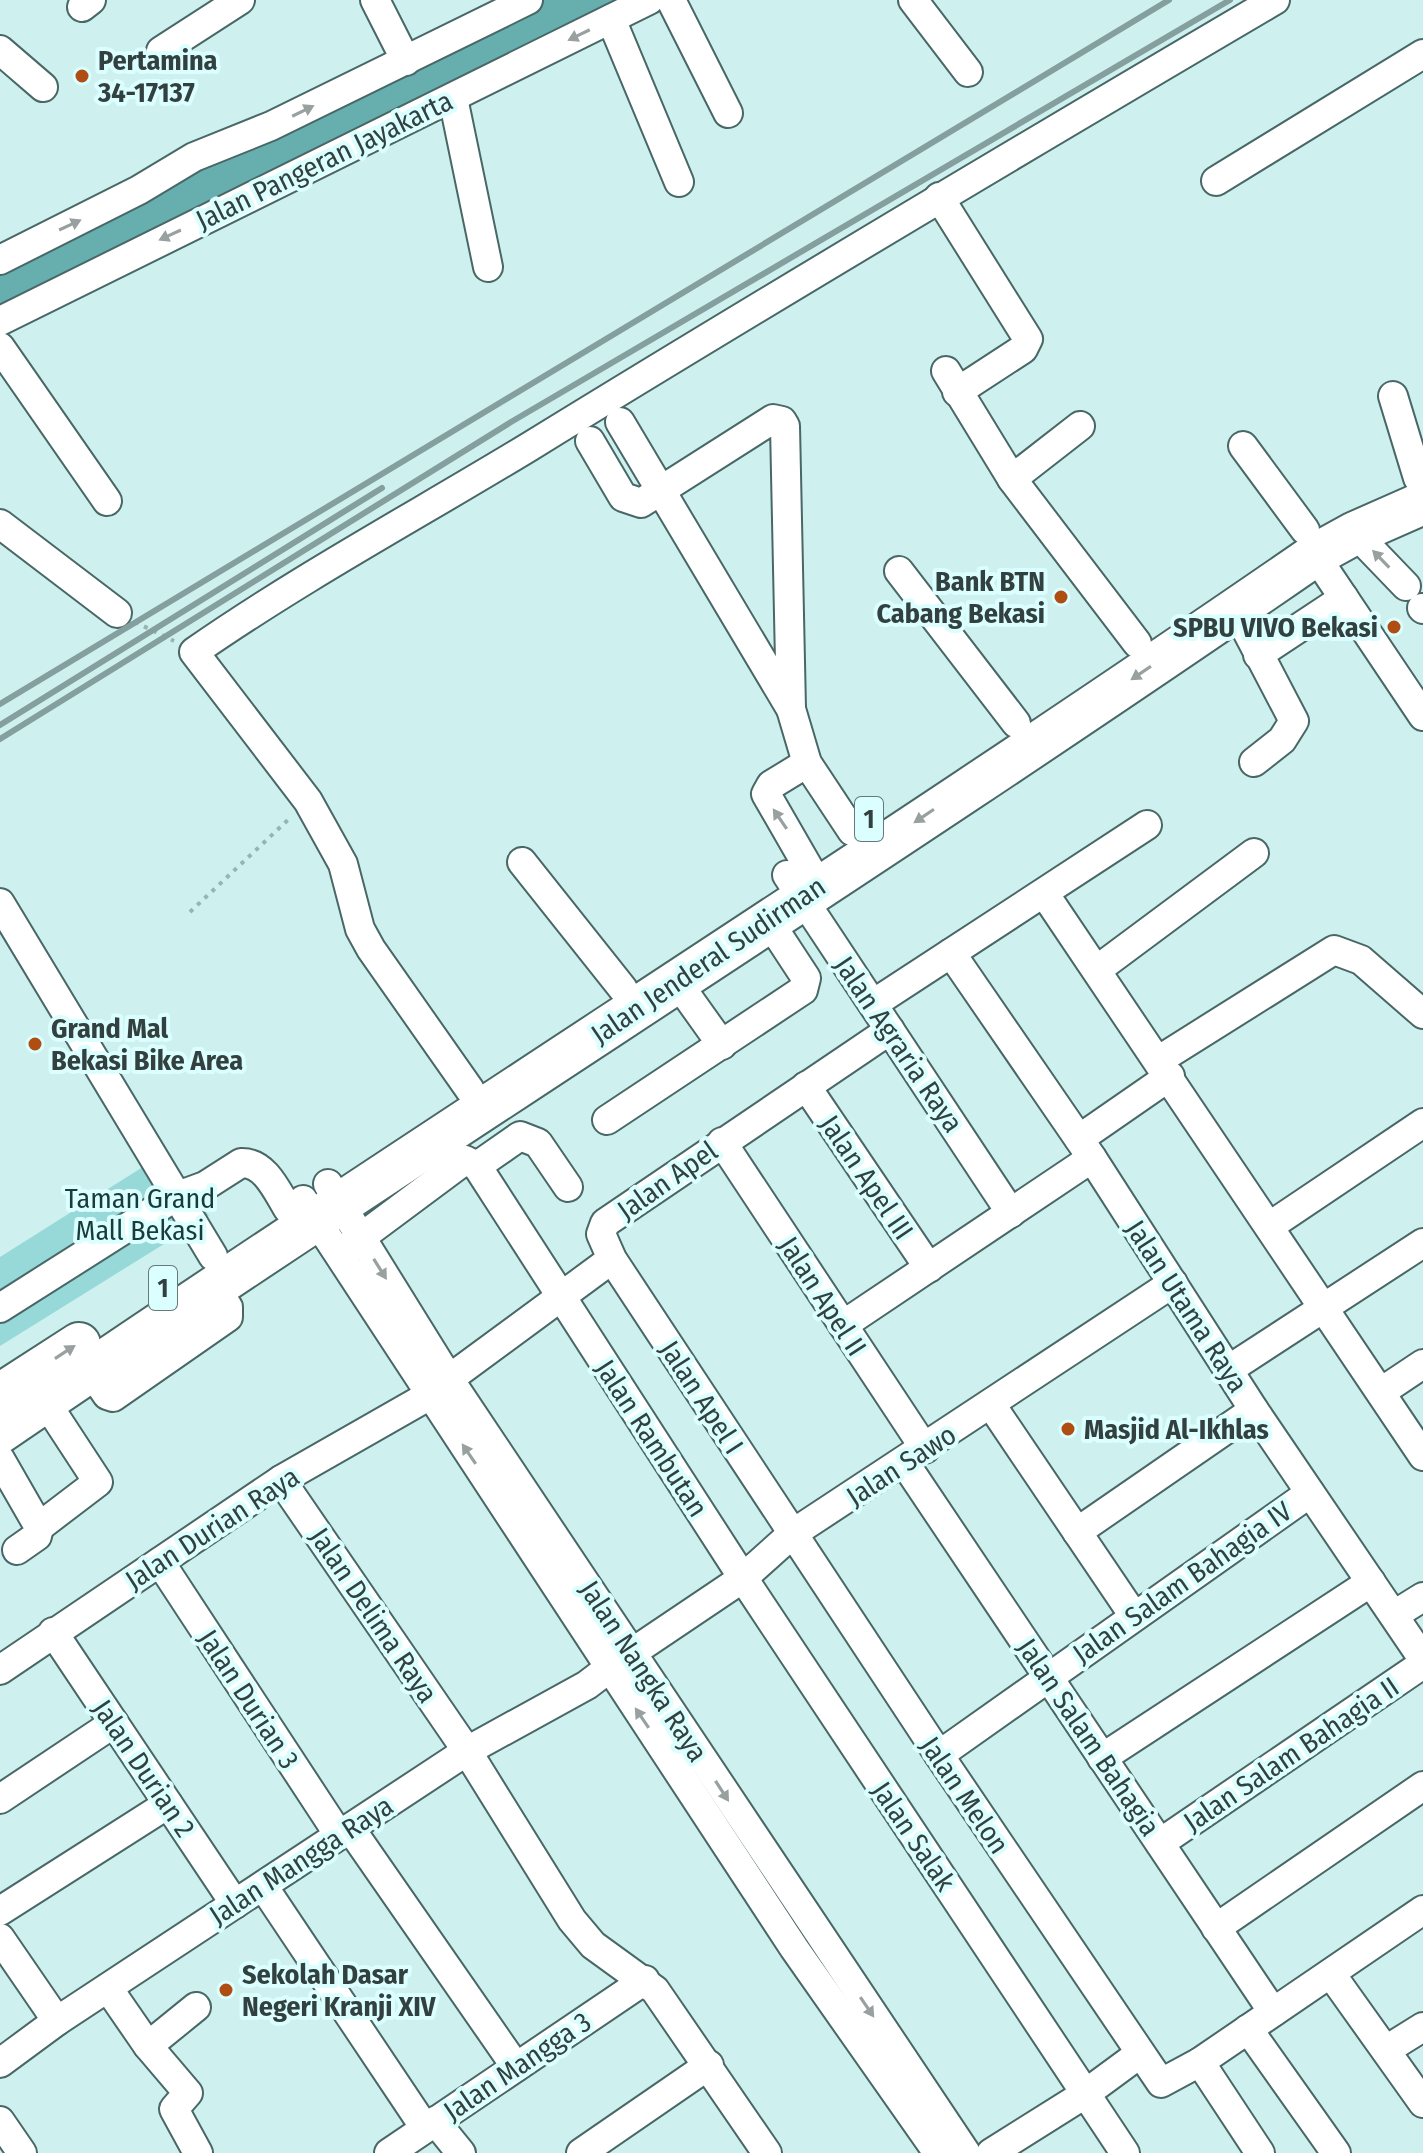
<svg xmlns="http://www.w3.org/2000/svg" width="1423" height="2153" viewBox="0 0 1423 2153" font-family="'Fira Sans Condensed',sans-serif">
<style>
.green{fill:#97d9d8}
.water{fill:#67afaf}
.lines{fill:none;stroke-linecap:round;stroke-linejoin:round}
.minor-casing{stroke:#486766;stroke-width:32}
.highway-casing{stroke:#486766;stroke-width:46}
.path{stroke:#97b3b2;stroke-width:4;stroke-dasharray:4 6;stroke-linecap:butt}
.minor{stroke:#fff;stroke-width:28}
.highway{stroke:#fff;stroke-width:42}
.rail{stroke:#859e9e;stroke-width:6}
.oneway{fill:#98a0a0}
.poi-dot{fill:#b04d13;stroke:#dbfefe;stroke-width:3}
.labels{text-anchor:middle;stroke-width:8;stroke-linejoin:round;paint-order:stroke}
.shield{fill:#dbfefe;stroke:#657979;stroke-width:2}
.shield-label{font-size:26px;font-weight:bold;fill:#324040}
.poi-label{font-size:28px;font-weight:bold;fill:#324040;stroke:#dbfefe;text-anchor:start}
.street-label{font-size:28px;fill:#324040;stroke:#dbfefe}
.park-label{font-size:28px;fill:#183b3b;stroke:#dbfefe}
</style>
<rect width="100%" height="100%" fill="#cef1f0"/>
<!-- green -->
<path class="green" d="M165 1153 209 1216 0 1346V1257Z"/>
<!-- water -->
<path class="water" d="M528 0H649L0 321V260Z"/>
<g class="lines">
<defs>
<g id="minor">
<path d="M375 0 406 61"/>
<path d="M671 0 728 113"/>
<path d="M913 0 968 72"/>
<path d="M82 7 91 0"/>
<path d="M611 19 679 182"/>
<path d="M0 50 43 87"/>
<path d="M161 51 240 0"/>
<path d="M453 98 488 267"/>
<path d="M1216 181 1423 54"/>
<path d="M939 197 1028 339 1023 349 957 392"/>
<path d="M0 260 139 190 194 157 271 126 528 0"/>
<path d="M0 321 649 0"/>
<path d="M0 347 107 501"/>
<path d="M946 371 1012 479 1137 643"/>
<path d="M1393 396 1418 478"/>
<path d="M620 422 791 709 807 763 852 831"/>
<path d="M590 441 623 497 641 503 773 419 782 421 785 426 791 709"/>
<path d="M1243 446 1305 530"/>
<path d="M1012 479 1080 426"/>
<path d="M0 524 117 613"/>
<path d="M1355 533 1406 586"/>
<path d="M1315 555 1423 716"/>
<path d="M899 571 1016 723"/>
<path d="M1422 608 1423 609"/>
<path d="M1236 610 1294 721 1282 740 1254 762"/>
<path d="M1258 655 1344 598"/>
<path d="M807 763 771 785 766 794 819 886"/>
<path d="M522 862 623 989"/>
<path d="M787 875 1011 1213"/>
<path d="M1044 893 1423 1456"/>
<path d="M0 903 213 1256"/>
<path d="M951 953 1092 1158 1254 1410 1423 1659"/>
<path d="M1098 969 1254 853"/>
<path d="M677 982 722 1045"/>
<path d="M873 1004 1147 825"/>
<path d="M890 1030 605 1223 601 1234 612 1259 939 1755 1161 2083 1200 2062 1423 1910"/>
<path d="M1159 1060 1334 950 1361 960 1423 1014"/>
<path d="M806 1086 929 1268"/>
<path d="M470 1090 371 949 360 929 343 864 308 801 194 652C302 577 417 515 529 447 776 295 1025 147 1275 0"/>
<path d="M607 1120 803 990 806 978 768 920"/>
<path d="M1079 1139 1170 1076"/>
<path d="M722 1142 925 1449"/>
<path d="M477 1166 520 1136 538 1143 568 1187"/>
<path d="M328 1184 449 1379 966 2153"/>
<path d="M303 1200 794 1948 938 2153"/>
<path d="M1270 1226 1423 1123"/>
<path d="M340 1253 465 1160 477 1166 743 1578 1125 2153"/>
<path d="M0 1308 175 1197 205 1186 241 1163C265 1162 277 1191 288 1209"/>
<path d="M843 1325 1092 1158"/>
<path d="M90 1370 107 1395 113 1397 228 1317V1307L212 1286"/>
<path d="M1228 1370 1423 1243"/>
<path d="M449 1379 612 1259"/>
<path d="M1381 1392 1423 1364"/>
<path d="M992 1406 1134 1616"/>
<path d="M0 1459 39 1527 37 1536 17 1550"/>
<path d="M904 1462 1273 2012"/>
<path d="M281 1480 467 1751 572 1920 593 1945 655 1990 767 2153"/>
<path d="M39 1527 98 1482 45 1401"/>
<path d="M1077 1532 1254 1410"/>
<path d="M160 1562 339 1835"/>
<path d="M1394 1615 1423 1597"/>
<path d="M53 1632 235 1904"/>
<path d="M633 1652 743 1578 792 1534 1173 1283"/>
<path d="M0 1670 281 1480 430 1395"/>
<path d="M939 1755 1310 1493"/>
<path d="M1102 1758 1371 1582"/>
<path d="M0 1799 114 1723"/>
<path d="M350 1828 516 2067"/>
<path d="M1160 1843 1423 1664"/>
<path d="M263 1886 425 2128"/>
<path d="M0 1911 168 1804"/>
<path d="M1216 1928 1423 1786"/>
<path d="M0 1938 57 2021"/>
<path d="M1331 1974 1423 2103"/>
<path d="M108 1988 148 2046 188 2093 174 2109 198 2153"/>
<path d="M1248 2029 1336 2153"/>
<path d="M148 2046 196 2007"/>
<path d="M1386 2050 1423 2027"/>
<path d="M1200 2062 1260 2153"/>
<path d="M0 2063 57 2021 467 1751 587 1685 608 1669"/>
<path d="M0 2121 22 2153"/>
<path d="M435 2121 461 2153"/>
<path d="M389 2153 645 1980"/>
<path d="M581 2153 709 2065"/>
<path d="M991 2153 1085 2094 1138 2055"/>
</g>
<g id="highway">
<path d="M0 1395 79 1344"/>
<path d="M0 1432C435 1135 882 854 1315 555L1355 533 1423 503"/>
</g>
</defs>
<!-- minor casing -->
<use href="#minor" class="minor-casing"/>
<!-- highway casing -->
<use href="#highway" class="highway-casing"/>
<!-- path -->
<g class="path">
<path d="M135 622 174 641"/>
<path d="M190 912 291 817"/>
</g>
<!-- minor -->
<use href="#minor" class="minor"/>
<!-- highway -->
<use href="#highway" class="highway"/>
<!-- rail -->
<g class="rail">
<path d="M0 704 1169 0"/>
<path d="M0 725 382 488"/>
<path d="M0 739 511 422 1230 0"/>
</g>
</g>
<!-- one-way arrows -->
<defs><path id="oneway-solid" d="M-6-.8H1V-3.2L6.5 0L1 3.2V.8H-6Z" transform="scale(2)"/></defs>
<g class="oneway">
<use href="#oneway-solid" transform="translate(579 35) rotate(154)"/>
<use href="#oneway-solid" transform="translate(303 111) rotate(-26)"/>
<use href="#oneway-solid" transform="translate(70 225) rotate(-25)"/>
<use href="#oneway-solid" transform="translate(170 235) rotate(155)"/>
<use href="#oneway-solid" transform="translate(1381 559) rotate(-134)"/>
<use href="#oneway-solid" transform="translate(1141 673) rotate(146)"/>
<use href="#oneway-solid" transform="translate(924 816) rotate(146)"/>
<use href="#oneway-solid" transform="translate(780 819) rotate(-124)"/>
<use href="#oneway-solid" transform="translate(380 1269) rotate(58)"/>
<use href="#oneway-solid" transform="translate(65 1352) rotate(-33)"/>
<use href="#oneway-solid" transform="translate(469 1454) rotate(-124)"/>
<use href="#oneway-solid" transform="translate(642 1718) rotate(-124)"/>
<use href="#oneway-solid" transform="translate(722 1791) rotate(57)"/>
<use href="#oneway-solid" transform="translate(867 2007) rotate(56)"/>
</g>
<!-- markers -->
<g class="poi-dot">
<circle cx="82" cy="76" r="8"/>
<circle cx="1061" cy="597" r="8"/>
<circle cx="1394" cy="627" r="8"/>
<circle cx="35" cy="1044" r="8"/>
<circle cx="1068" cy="1429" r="8"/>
<circle cx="226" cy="1990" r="8"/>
</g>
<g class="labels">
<!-- shield labels -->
<g class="shield">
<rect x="855" y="797" width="28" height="44" rx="6"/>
<rect x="149" y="1266" width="28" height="44" rx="6"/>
</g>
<g class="shield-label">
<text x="869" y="828">1</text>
<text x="163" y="1297">1</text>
</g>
<!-- poi labels -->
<g class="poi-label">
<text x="98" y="70">Pertamina<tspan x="98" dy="32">34-17137</tspan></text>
<text x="1045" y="591" text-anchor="end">Bank BTN<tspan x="1045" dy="32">Cabang Bekasi</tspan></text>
<text x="1378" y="637" text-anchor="end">SPBU VIVO Bekasi</text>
<text x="51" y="1038">Grand Mal<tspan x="51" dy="32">Bekasi Bike Area</tspan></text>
<text x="1084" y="1439">Masjid Al-Ikhlas</text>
<text x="242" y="1984">Sekolah Dasar<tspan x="242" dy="32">Negeri Kranji XIV</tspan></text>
</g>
<!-- street labels -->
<g class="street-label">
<text transform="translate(324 160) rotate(-26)" y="10">Jalan Pangeran Jayakarta</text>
<text transform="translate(708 960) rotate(-34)" y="10">Jalan Jenderal Sudirman</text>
<text transform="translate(899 1044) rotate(56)" y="10">Jalan Agraria Raya</text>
<text transform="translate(867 1177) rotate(56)" y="10">Jalan Apel III</text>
<text transform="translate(667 1180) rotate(-35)" y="10">Jalan Apel</text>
<text transform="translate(823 1296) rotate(57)" y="10">Jalan Apel II</text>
<text transform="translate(1187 1306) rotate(57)" y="10">Jalan Utama Raya</text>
<text transform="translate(702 1397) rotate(57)" y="10">Jalan Apel I</text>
<text transform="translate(652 1438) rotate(57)" y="10">Jalan Rambutan</text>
<text transform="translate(901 1465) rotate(-33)" y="10">Jalan Sawo</text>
<text transform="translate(212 1528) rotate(-33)" y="10">Jalan Durian Raya</text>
<text transform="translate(1182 1582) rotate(-35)" y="10">Jalan Salam Bahagia IV</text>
<text transform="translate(374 1615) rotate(56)" y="10">Jalan Delima Raya</text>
<text transform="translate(644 1671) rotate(57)" y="10">Jalan Nangka Raya</text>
<text transform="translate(249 1699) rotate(57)" y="10">Jalan Durian 3</text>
<text transform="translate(1089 1737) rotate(56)" y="10">Jalan Salam Bahagia</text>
<text transform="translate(1291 1754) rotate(-34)" y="10">Jalan Salam Bahagia II</text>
<text transform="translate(144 1768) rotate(56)" y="10">Jalan Durian 2</text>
<text transform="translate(965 1795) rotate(56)" y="10">Jalan Melon</text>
<text transform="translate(914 1836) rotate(56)" y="10">Jalan Salak</text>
<text transform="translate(301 1860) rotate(-33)" y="10">Jalan Mangga Raya</text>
<text transform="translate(517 2066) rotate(-34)" y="10">Jalan Mangga 3</text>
</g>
<!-- park labels -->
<g class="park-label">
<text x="140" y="1208">Taman Grand<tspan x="140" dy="32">Mall Bekasi</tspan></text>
</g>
</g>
</svg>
